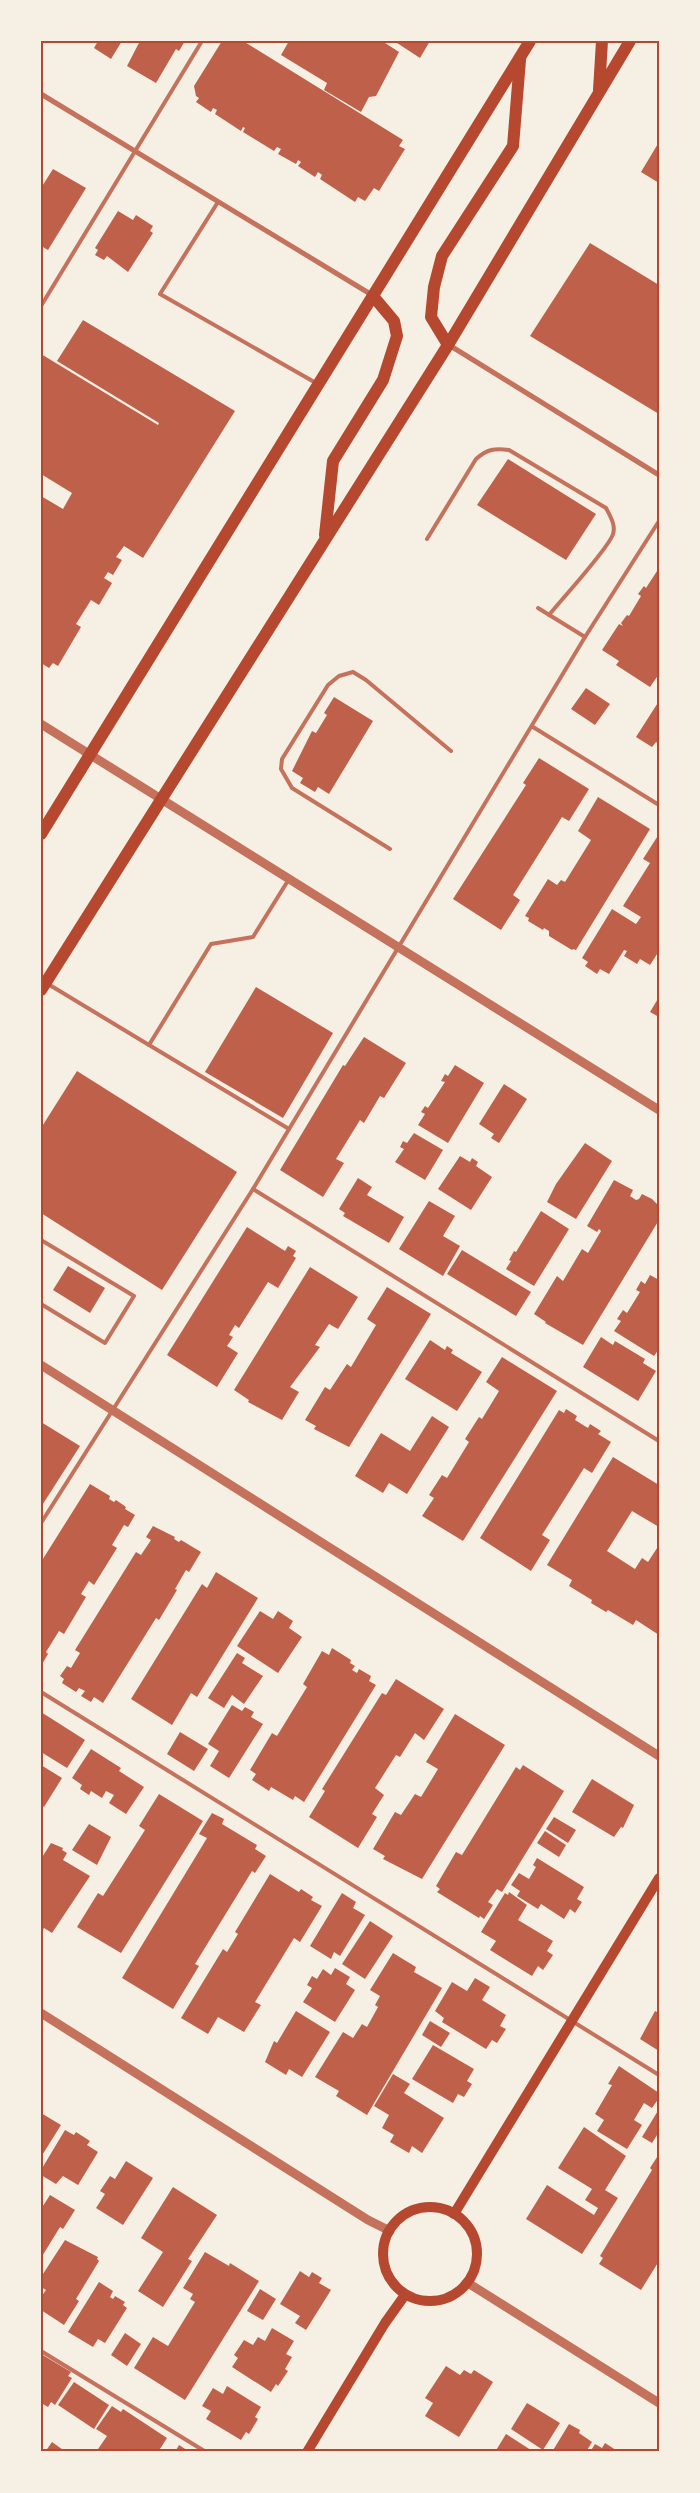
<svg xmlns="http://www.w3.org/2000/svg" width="700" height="2493" viewBox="0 0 700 2493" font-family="Arial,sans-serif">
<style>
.building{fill:#bf614a}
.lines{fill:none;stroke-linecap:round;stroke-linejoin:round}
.service{stroke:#c5725c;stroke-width:4}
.minor{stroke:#c5725c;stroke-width:5}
.tertiary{stroke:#c5725c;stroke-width:9}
.secondary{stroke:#b5482f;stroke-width:10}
.primary{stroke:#b5482f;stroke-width:12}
.neatline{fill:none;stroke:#b5482f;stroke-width:2}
</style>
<rect width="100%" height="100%" fill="#f6efe4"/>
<!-- building -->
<g class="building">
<path d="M98 41H122L111 59 94 48Z"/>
<path d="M140 41H185L179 51 176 49 156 83 127 66Z"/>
<path d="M222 41H243L403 140 399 146 405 149 379 191 374 188 365 201 358 197 355 202 320 179 322 175 318 172 315 177 298 166 301 162 298 160 296 164 278 154 281 149 277 147 274 151 243 132 245 128 243 127 241 131 215 114 217 110 213 108 211 112 196 102 199 98 196 96 194 86Z"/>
<path d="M289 41H382L399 52 376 96 369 97 361 112 324 90 327 83 281 55Z"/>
<path d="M394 41H430L420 58Z"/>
<path d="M659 142V183L641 172Z"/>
<path d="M53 169 86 188 48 250 41 246V188Z"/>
<path d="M118 211 133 220 136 215 153 226 150 231 153 233 128 272 107 256 104 260 95 255 98 250 95 248Z"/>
<path d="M590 243 659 285V414L530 336Z"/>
<path d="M83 320 235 411 143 558 124 546 116 557 122 560 113 575 108 572 104 578 112 583 99 605 91 600 76 624 81 627 58 666 53 663 49 668 41 663V496L63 509 72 493 41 474V354L158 425 159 423 57 361Z"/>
<path d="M508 459 596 514 566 560 477 505Z"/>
<path d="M659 568V674L650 687 616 665 619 661 602 650 619 624 623 626 621 623 627 615 629 616 641 596 638 594 644 586 646 588Z"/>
<path d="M586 688 610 704 595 725 571 709Z"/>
<path d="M334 697 373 721 329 794 318 787 315 792 300 783 303 778 292 771 312 731 316 733 327 715 324 713Z"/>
<path d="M659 701V744L656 742 652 747 636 737Z"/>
<path d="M539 758 589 789 569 821 562 817 513 895 520 900 501 930 453 899 526 785 523 783Z"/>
<path d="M598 797 650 829 576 950 573 949 572 950 549 936V931L544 928 543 930 528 921 529 918 525 916 548 879 557 885 561 880 565 882 591 840 578 831Z"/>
<path d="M659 834V951L650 965 640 959 637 964 624 956 627 951 624 950 609 974 600 969 597 974 585 966 588 962 582 958 612 909 636 924 641 917 623 906 650 863 643 859Z"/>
<path d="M256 987 333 1033 283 1118 205 1072Z"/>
<path d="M659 997V1017L650 1012Z"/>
<path d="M364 1037 406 1063 384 1098 380 1096 364 1123 360 1120 336 1159 344 1163 323 1197 280 1170 343 1065 345 1066Z"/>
<path d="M455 1065 484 1083 448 1143 418 1125 425 1114 421 1112 425 1106 428 1108 445 1082 441 1081 445 1074 448 1076Z"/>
<path d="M77 1071 237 1172 162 1290 41 1213V1128Z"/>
<path d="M504 1084 527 1099 499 1143 491 1138 494 1134 479 1124Z"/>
<path d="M414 1133 443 1150 425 1180 395 1162 404 1149 400 1147 403 1141 407 1143Z"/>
<path d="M585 1143 612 1161 576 1219 547 1202 556 1184Z"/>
<path d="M460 1156 470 1162 472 1158 478 1162 476 1166 492 1177 471 1210 438 1189Z"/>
<path d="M358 1178 372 1187 367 1195 404 1217 389 1243 343 1216 345 1213 339 1209Z"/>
<path d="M614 1180 633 1190 630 1196 636 1200 639 1199 642 1194 652 1199 659 1206V1220L583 1345 545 1323 546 1322 534 1314 557 1276 563 1281 582 1249 588 1253 601 1231 599 1229 597 1232 587 1226Z"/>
<path d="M429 1201 455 1216 443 1236 460 1246 443 1276 399 1249Z"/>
<path d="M541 1211 569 1229 534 1286 506 1269 511 1261 509 1260 514 1251 516 1252Z"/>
<path d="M247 1227 285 1251 288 1246 296 1251 293 1256 296 1258 278 1288 268 1282 239 1328 235 1325 229 1335 233 1337 227 1346 238 1353 217 1387 167 1355Z"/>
<path d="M462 1250 531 1292 516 1316 447 1274Z"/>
<path d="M68 1266 105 1288 90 1313 53 1290Z"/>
<path d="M310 1267 358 1297 338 1329 329 1324 315 1345 320 1347 290 1387 299 1392 282 1420 248 1402 249 1400 234 1390Z"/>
<path d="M650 1275 659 1280V1349L654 1356 614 1331 621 1321 617 1319 623 1310 627 1313 640 1292 636 1290 641 1281 645 1284Z"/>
<path d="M387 1287 431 1314 349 1447 314 1429 316 1426 305 1420 325 1387 330 1390 347 1364 351 1367 376 1325 367 1319Z"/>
<path d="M601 1337 613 1345 615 1341 645 1359 643 1363 656 1371 638 1401 583 1367Z"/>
<path d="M430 1340 445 1350 447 1346 453 1350 451 1353 482 1372 457 1411 405 1379Z"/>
<path d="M502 1357 557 1391 463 1541 422 1516 434 1498 429 1495 442 1475 447 1478 469 1442 465 1439 479 1417 482 1419 499 1391 486 1382Z"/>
<path d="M566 1409 577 1416 575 1420 588 1428 590 1424 601 1431 598 1434 611 1442 592 1473 584 1468 542 1535 550 1540 531 1571 480 1538 559 1410 564 1413Z"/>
<path d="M432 1416 449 1427 407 1494 389 1483 383 1493 355 1476 381 1433 410 1451Z"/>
<path d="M41 1422 80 1446 41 1507Z"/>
<path d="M613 1457 659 1485V1527L632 1511 607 1551 635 1569 642 1558 648 1562 659 1545V1635L636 1620 633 1625 608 1610 606 1612 591 1603 592 1600 569 1586 572 1580 547 1565Z"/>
<path d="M90 1484 110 1496 109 1499 114 1502 116 1500 126 1507 125 1509 135 1515 128 1527 124 1525 112 1545 117 1548 94 1585 89 1581 81 1594 86 1597 64 1634 59 1631 46 1652 48 1654 41 1666V1562Z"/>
<path d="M153 1526 175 1537 174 1539 179 1542 181 1540 201 1552 189 1572 186 1570 175 1589 177 1590 159 1620 156 1618 103 1703 94 1697 91 1702 81 1696 85 1691 79 1688 76 1692 62 1683 64 1679 60 1676 67 1666 71 1668 80 1653 75 1650 136 1552 141 1555 151 1540 146 1537Z"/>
<path d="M216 1572 258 1598 197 1697 191 1693 172 1725 131 1699 202 1584 207 1588Z"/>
<path d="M260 1611 273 1619 278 1611 293 1621 289 1628 302 1637 278 1673 237 1646Z"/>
<path d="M332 1648 351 1660 350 1663 355 1666 352 1670 357 1673 359 1669 371 1676 369 1681 376 1685 304 1802 295 1796 293 1800 271 1787 269 1791 252 1780 256 1774 250 1770 272 1733 277 1736 307 1687 303 1684 322 1651 329 1655Z"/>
<path d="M237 1653 245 1658 242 1663 263 1676 244 1704 232 1695 224 1708 208 1698Z"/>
<path d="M396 1679 444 1709 424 1740 415 1733 400 1757 396 1755 375 1788 384 1795 372 1814 377 1817 358 1848 309 1817 325 1791 322 1789 382 1693 386 1695Z"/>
<path d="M232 1705 242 1711 245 1707 254 1712 251 1717 263 1724 229 1778 210 1766 219 1751 208 1744Z"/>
<path d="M41 1712 85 1740 67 1768 41 1752Z"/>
<path d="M455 1714 505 1745 422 1879 383 1859 385 1856 373 1849 395 1812 401 1815 415 1794 421 1797 438 1769 426 1762Z"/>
<path d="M180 1732 208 1749 194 1771 167 1754Z"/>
<path d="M91 1749 121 1768 119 1771 144 1787 126 1814 109 1803 114 1795 106 1791 102 1798 91 1791 89 1795 80 1789 82 1785 72 1778Z"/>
<path d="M41 1765 62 1778 44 1807 41 1805Z"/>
<path d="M523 1765 564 1791 502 1892 497 1889 488 1902 493 1905 484 1919 480 1916 479 1918 437 1892 440 1889 436 1886 456 1852 462 1855 516 1767 520 1770Z"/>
<path d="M592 1779 634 1805 623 1828 621 1827 614 1837 572 1812Z"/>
<path d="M159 1794 203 1821 121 1953 77 1927 98 1893 103 1896 145 1830 139 1826Z"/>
<path d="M212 1813 224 1819 222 1824 257 1845 255 1849 266 1856 255 1873 252 1871 195 1964 199 1966 173 2009 122 1978 207 1838 199 1834Z"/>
<path d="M554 1817 576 1830 568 1843 546 1829Z"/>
<path d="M89 1824 111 1837 97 1865 72 1850Z"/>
<path d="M545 1831 566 1845 559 1857 537 1843Z"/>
<path d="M51 1843 63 1848 62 1850 67 1853 63 1860 90 1876 52 1933 44 1928 41 1932V1859Z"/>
<path d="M537 1858 584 1887 577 1899 582 1902 575 1913 570 1909 564 1919 541 1904 538 1909 517 1896 520 1891 511 1885 519 1873 529 1879 536 1867 533 1865Z"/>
<path d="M270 1874 299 1892 301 1889 313 1897 311 1900 322 1906 300 1942 294 1938 255 2002 261 2005 244 2032 218 2017 208 2034 181 2018 223 1949 227 1952 238 1934 235 1932Z"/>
<path d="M509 1892 527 1905 518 1920 553 1941 547 1951 553 1955 543 1970 538 1966 532 1976 490 1950 496 1941 481 1932 505 1893 508 1895Z"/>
<path d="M342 1893 356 1902 353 1908 365 1915 340 1956 334 1952 331 1959 310 1946Z"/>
<path d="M370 1921 393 1936 365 1979 342 1964Z"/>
<path d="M393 1953 416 1967 414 1972 442 1988 367 2115 336 2096 339 2091 315 2077 343 2032 353 2038 362 2024 367 2027 378 2007 375 2005 380 1996 370 1990Z"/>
<path d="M335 1968 350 1977 346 1984 355 1990 335 2022 303 2002 312 1988 307 1985 312 1976 317 1979 323 1969 331 1975Z"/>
<path d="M475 1978 490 1987 482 2000 506 2015 500 2026 506 2029 497 2043 492 2040 486 2049 442 2022 444 2018 435 2011 452 1982 467 1991Z"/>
<path d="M296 2011 330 2032 302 2077 289 2069 286 2075 265 2062 274 2041 277 2043Z"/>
<path d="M655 2011 659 2013V2051L640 2039Z"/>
<path d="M430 2021 450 2033 441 2047 422 2035Z"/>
<path d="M433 2045 474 2069 467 2081 472 2084 464 2097 458 2094 453 2103 412 2079Z"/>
<path d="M619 2066 659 2093V2098L652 2108 644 2103 634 2120 642 2125 627 2149 597 2131 604 2120 595 2114 612 2085 608 2084Z"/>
<path d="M393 2074 410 2084 404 2093 444 2118 422 2153 412 2146 409 2153 390 2142 394 2135 382 2128 389 2115 374 2106Z"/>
<path d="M659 2109V2132L652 2143 642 2137Z"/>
<path d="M41 2113 61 2125 41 2157Z"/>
<path d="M584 2127 626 2156 605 2190 618 2198 582 2254 526 2219 547 2185 594 2215 598 2208 585 2200 592 2189 558 2168Z"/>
<path d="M65 2130 74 2135 76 2132 90 2141 87 2145 98 2152 78 2185 63 2176 56 2184 41 2175V2170Z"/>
<path d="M659 2154V2261L641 2290 599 2264 603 2258 600 2256 652 2170 650 2168Z"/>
<path d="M126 2161 153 2178 123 2225 96 2208 105 2194 100 2191 110 2176 115 2179Z"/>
<path d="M173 2187 217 2215 188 2259 192 2261 163 2307 138 2291 163 2252 141 2238Z"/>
<path d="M50 2195 75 2210 63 2229 60 2227 41 2258V2209Z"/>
<path d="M65 2240 98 2257 97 2259 99 2261 76 2299 79 2301 64 2325 41 2310V2297L46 2290 41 2287V2277Z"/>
<path d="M205 2252 229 2266 230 2263 259 2281 185 2400 134 2368 153 2337 168 2346 195 2302 190 2299 193 2294 183 2288Z"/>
<path d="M300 2271 309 2277 312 2272 322 2278 319 2283 331 2290 306 2330 295 2323 300 2316 280 2304Z"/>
<path d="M99 2282 113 2291 110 2297 113 2299 115 2296 125 2302 123 2305 127 2308 105 2343 98 2339 93 2347 68 2332Z"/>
<path d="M260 2289 276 2299 263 2320 247 2311Z"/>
<path d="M272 2328 294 2341 286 2354 292 2357 285 2369 288 2371 278 2386 276 2384 271 2392 232 2367 238 2358 234 2355 244 2340 253 2345 258 2337 265 2341Z"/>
<path d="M125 2333 141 2344 127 2366 111 2355Z"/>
<path d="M41 2354 71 2372 68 2376 72 2378 55 2405 51 2402 48 2407 41 2403Z"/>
<path d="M446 2366 460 2375 464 2370 471 2374 474 2370 493 2382 459 2437 425 2416 433 2403 425 2398Z"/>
<path d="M74 2382 109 2405 94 2429 58 2405Z"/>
<path d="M227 2386 261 2407 255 2417 258 2419 249 2434 246 2432 241 2440 206 2419 211 2411 202 2406 213 2388 223 2394Z"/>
<path d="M527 2403 560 2423 543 2450 511 2429Z"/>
<path d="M112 2406 121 2412 123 2409 167 2438 158 2452H96L107 2436 96 2429Z"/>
<path d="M569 2424 580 2430 579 2433 592 2442 586 2452H552Z"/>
<path d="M506 2434 534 2452H495Z"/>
<path d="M52 2442 66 2452H45Z"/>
<path d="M605 2443 619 2452H590L595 2444 602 2448Z"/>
<path d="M179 2445 190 2452H175Z"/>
</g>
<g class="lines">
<!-- service -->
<g class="service">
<path d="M218 202 160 294 316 383"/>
<path d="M41 306 202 41"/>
<path d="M427 539 476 459C487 449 495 448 509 450L606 508C610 516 616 525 613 534 609 548 561 600 549 615"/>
<path d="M538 608 585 637"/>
<path d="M533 727 659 805"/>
<path d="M390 849 292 788 281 769 282 759 328 685 339 676 353 672 366 680 451 751"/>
<path d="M289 879 253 937 211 944 149 1045 289 1129"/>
<path d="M48 984 149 1045"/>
<path d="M253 1189 659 1441"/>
<path d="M41 1240 134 1296 105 1343 41 1304"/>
<path d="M41 1523 253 1189 585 637 659 521"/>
<path d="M41 1692 659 2075"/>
<path d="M41 2351 206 2452"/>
</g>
<!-- minor -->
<g class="minor">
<path d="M41 94 372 295"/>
<path d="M449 345 659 475"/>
</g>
<!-- tertiary -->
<g class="tertiary">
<path d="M41 724 659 1110"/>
<path d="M41 1365 659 1756"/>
<path d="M41 2013 368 2220 390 2231"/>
<path d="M468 2283 659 2403"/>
</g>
<!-- secondary -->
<g class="secondary">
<circle cx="430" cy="2254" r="47"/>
<path d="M454 2214 659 1878"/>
<path d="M307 2452 385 2323 405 2295"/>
</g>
<!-- primary -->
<g class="primary">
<path d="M599 90 602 41"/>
<path d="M448 345 431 317 434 287 442 256 513 146 520 60"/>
<path d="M325 535 333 461 383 380 397 336 394 321 373 296"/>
<path d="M41 834 530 41"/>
<path d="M41 990 448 345 630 41"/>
</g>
</g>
<!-- border -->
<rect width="700" height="2493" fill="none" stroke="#f6efe4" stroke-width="85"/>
<rect x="42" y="42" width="616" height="2408" class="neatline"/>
</svg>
